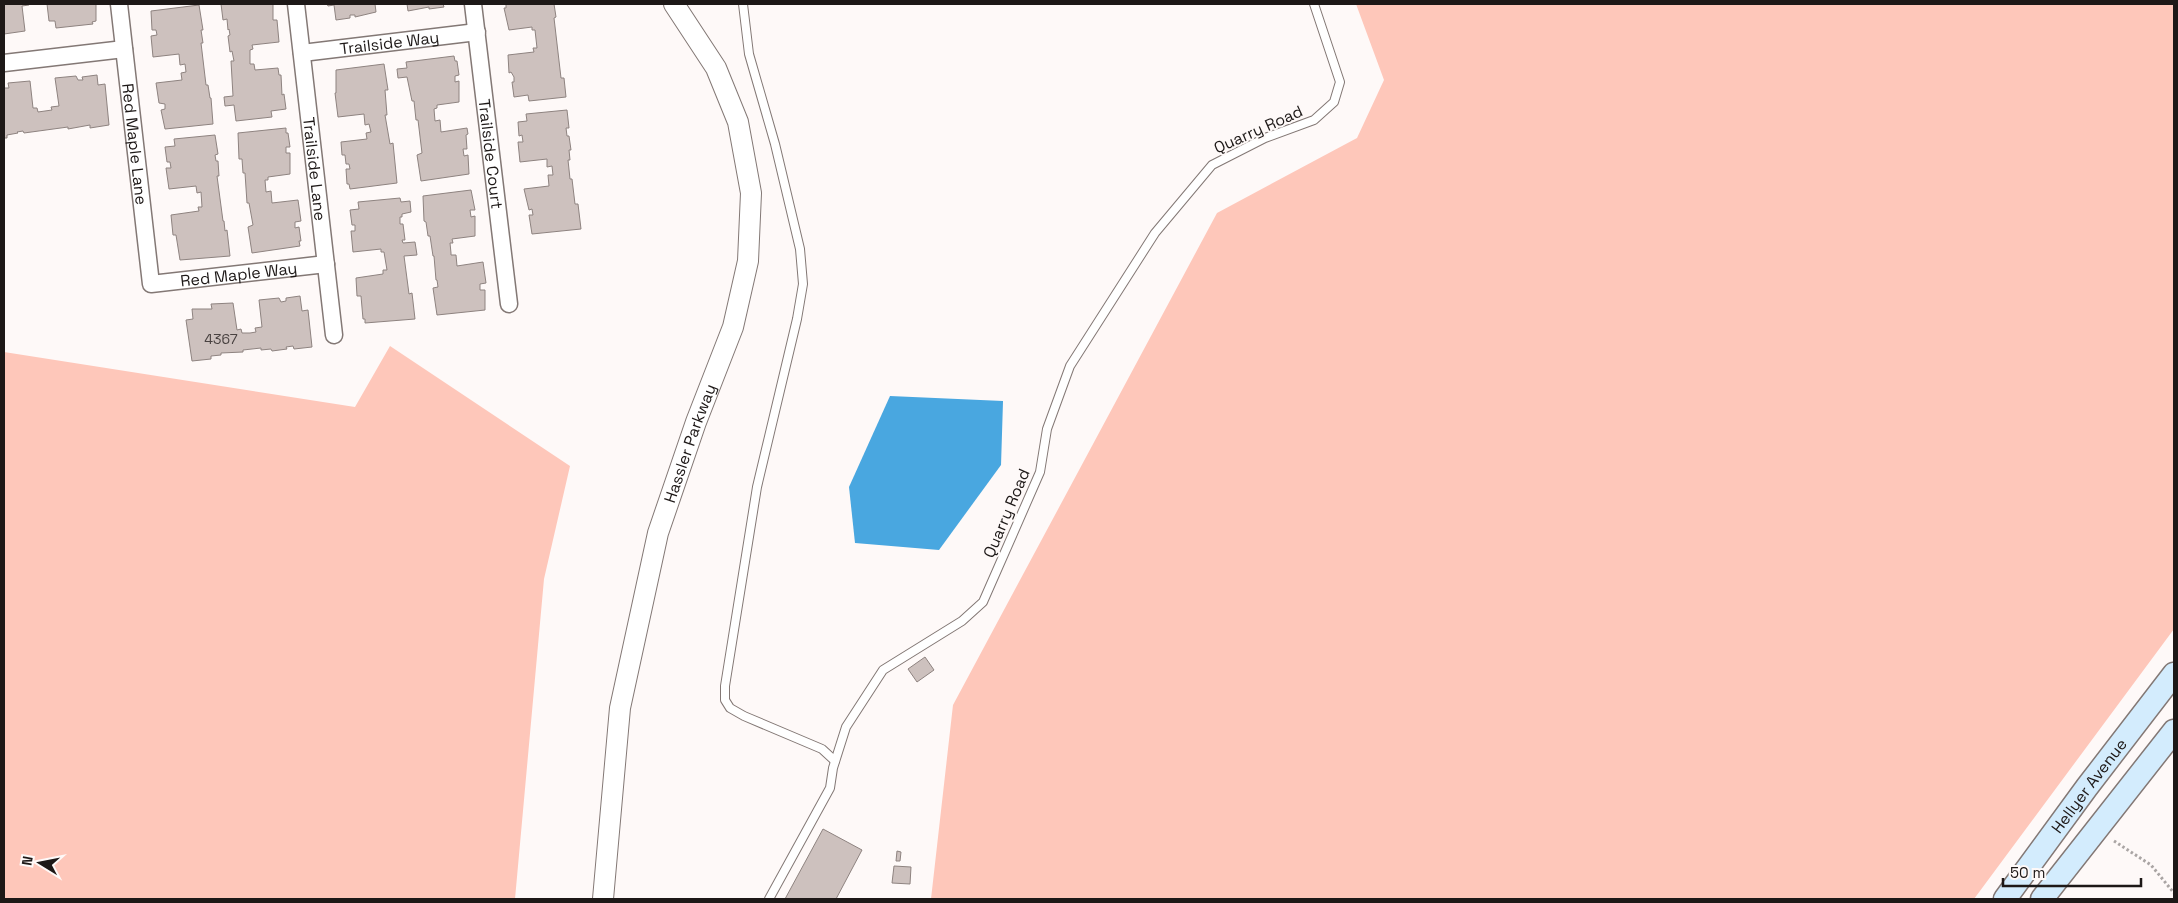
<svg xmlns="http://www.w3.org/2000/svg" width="2178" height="903" viewBox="0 0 2178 903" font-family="'Space Grotesk',sans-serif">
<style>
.green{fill:#fec7ba}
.water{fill:#49a7e0}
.building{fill:#cdc1be;stroke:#8e8380}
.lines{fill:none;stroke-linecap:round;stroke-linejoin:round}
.service-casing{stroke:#837875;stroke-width:10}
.minor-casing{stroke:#837875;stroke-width:19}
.tertiary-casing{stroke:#837875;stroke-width:22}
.secondary-casing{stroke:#837875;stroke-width:25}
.path{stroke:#aaa5a4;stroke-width:3;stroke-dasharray:2.5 2.5;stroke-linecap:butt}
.service{stroke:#fff;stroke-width:8}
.minor{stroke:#fff;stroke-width:16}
.tertiary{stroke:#fff;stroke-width:20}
.secondary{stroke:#d3ecfd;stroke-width:22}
.labels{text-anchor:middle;stroke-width:4;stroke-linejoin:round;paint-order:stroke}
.number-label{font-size:14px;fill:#494241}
.street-label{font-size:16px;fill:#1d1817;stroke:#fef9f8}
</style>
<rect width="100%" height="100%" fill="#fef9f8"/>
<!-- green -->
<g class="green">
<path d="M1356 4H2174V629L1974 899H931L953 705 1217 213 1357 138 1384 80Z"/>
<path d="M390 346 570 466 544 579 515 899H4V352L355 407Z"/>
</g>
<!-- water -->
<path class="water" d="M890 396 1003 401 1001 465 939 550 855 543 849 487Z"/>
<!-- building -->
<g class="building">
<path d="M4 4H29V5L22 6 25 31 4 34Z"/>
<path d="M43 4H96V21L92 22 93 24 56 28 55 21H49L47 4Z"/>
<path d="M221 4H273V20H277L279 42 252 45 253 49 250 50V64H254L255 70 278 68 279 75H281L282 95 284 94 286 109 271 111 272 117 236 121 234 105 225 106 224 97 233 96 231 61H234L232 51 230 52 228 36 230 35 229 29 228 30 227 19 223 20Z"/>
<path d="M327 4H375L376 12 355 17V15H350V18L336 20 334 5 328 6Z"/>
<path d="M407 4H443L444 7 429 9V7L408 11Z"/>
<path d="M506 4H554L556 17 554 18 561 78H564L566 97 529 101 528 95 514 97 512 82H514V77L511 72 509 73 508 55 534 52 533 48H537L535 30H532V27L509 30 504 8H506Z"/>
<path d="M199 5 203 30H201L203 43H201L206 85H208L210 98H211L213 124 165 129 161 110 165 109V104L159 103 156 83 182 80 181 73 186 72 185 64 180 65 179 54 153 57 151 36 157 35 156 30H152L151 11Z"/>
<path d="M454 56 455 61H457L459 75 455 76V82L459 81V102L437 105V108L434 109 435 121 440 120 441 132 467 128 468 134 466 135 467 149H463L464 156 468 155 469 174 421 181 417 155 422 153 418 120H416L414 101H412L407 77 398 78 397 69 407 68 406 62Z"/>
<path d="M384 64 388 90H385L387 115H385L390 144 393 143 397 183 350 189 349 184H347L346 169H350L349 164H346L345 155H342L341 142 367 139 366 133 371 132 369 124 365 125 364 114 338 117 335 93H336V70Z"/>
<path d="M97 75 98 85 105 84 109 125 90 128V125L68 129V127L24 133 23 131 17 132 18 133 7 135V138H4V88H9L8 83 30 81 33 108H37L38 112 52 110 51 107 59 106 55 78 76 76 78 80H83L82 77Z"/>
<path d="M567 110 569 128H566L567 136H569L571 150H569L570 160H568L570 179H572L575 204H578L581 229 532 234 529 215H533L532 209 529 210 524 189 549 186 548 175H553L552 166 547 167V159L520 162 518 142H523L522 135 519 136 518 122 527 121 526 114Z"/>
<path d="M286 128V133H288L290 147H286V153H290V174L268 177V180H265L266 192 271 191 272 203 298 200 301 221 295 222V228L299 227 301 241H299L300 246 252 253 248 227 253 225 249 203H247L245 173H243L242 159H239L238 133Z"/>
<path d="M215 135 218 154 215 155 216 161H218L219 176H217L223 221H224L225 231 227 230 230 256 180 260 176 235H173L171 215 199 211 198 207H202L201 192 197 193 196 186 169 189 166 168H171L170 162H167L165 147 175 146 174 139Z"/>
<path d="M471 190 475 210H470L471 217 475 216V236L452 239 453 243H450L451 253V255H456L457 266 483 262 486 283 480 284V290H485V310L437 315 433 288 438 287 437 280H436L434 256H433L430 236H428L426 222 424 221 423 196Z"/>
<path d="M400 198 401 202 410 201 411 212 402 214V217H400V224H403L405 240H402L403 243 415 242 417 255 404 256 409 294 412 293 415 319 365 323V319H363L361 296H357L356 278 383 274V270H387L384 252H381V249L353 252 351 231H355V225H352L350 210 359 209 358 202Z"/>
<path d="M300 296 302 311 308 310 312 347 294 349 293 346 286 347 287 349 272 351 271 349 261 350V348L243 350V352L221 353V355L211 356V359L192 361 186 320 193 319 192 309H212L211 304 233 303 237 330 241 329 242 333H250L256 332 255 328 262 327 259 300 279 298 281 302 286 301V298Z"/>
<path d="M925 657 934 670 917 682 908 669Z"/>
<path d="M823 829 862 850 836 899H785Z"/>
<path d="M897 851 901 852 900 861H896Z"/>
<path d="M894 866 911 867 910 884 892 883Z"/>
</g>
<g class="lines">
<defs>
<g id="service">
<path d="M743 4 749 54 775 144 800 249 803 284 797 319 757 487 725 686V700L730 708 744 716 822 749 835 761"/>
<path d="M769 899 830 788 833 768 846 727 883 670 962 621 983 602 1040 472 1047 429 1070 366 1155 233 1212 165 1265 138 1314 120 1334 102 1340 82 1314 4"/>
</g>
<g id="minor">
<path id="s1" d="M119 4 151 284 326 264"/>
<path id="s2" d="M296 4 334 335"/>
<path id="s3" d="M473 4 509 304"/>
<path id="s4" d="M302 53 477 32"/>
<path d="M4 63 124 49"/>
</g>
<g id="tertiary">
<path id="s5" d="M603 899 620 708 658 533 696 422 733 327 748 261 751 193 738 122 716 68 674 4"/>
</g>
<g id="secondary">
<path id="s6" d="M2005 899 2087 787 2174 674"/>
<path d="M2042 899 2174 731"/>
</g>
</defs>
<!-- service casing -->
<use href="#service" class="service-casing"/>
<!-- minor casing -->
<use href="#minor" class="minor-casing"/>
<!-- tertiary casing -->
<use href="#tertiary" class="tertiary-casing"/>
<!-- secondary casing -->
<use href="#secondary" class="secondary-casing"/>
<!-- path -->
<path class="path" d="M2114 841 2151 865 2174 893"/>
<!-- service -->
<use href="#service" class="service"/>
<!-- minor -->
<use href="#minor" class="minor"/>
<!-- tertiary -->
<use href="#tertiary" class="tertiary"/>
<!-- secondary -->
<use href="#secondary" class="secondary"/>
</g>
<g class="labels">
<!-- number labels -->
<g class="number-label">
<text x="221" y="344">4367</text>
</g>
<!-- street labels -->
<g class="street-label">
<text dy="6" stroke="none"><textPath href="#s4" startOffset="88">Trailside Way</textPath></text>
<text transform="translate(1258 129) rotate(-24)" y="6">Quarry Road</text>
<text dy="6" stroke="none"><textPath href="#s1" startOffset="141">Red Maple Lane</textPath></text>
<text dy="6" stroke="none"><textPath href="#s3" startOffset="151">Trailside Court</textPath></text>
<text dy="6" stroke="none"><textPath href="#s2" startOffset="166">Trailside Lane</textPath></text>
<text dy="6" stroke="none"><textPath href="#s1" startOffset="370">Red Maple Way</textPath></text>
<text dy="6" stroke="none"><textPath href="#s5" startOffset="466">Hassler Parkway</textPath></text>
<text transform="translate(1006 513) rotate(-67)" y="6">Quarry Road</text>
<text dy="6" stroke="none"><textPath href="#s6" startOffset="141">Hellyer Avenue</textPath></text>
</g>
</g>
<!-- border -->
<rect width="2178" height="903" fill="none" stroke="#1d1817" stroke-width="10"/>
<!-- north arrow -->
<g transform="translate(40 863) rotate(280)" stroke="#fef9f8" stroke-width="4" paint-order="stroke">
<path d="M0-4L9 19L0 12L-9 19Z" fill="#1d1817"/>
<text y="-8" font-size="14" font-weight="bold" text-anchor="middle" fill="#1d1817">N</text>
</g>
<!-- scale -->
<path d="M2003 878v8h138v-8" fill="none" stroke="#1d1817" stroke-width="2.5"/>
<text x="2010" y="878" font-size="15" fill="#1d1817" stroke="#fef9f8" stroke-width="4" paint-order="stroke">50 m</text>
</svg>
